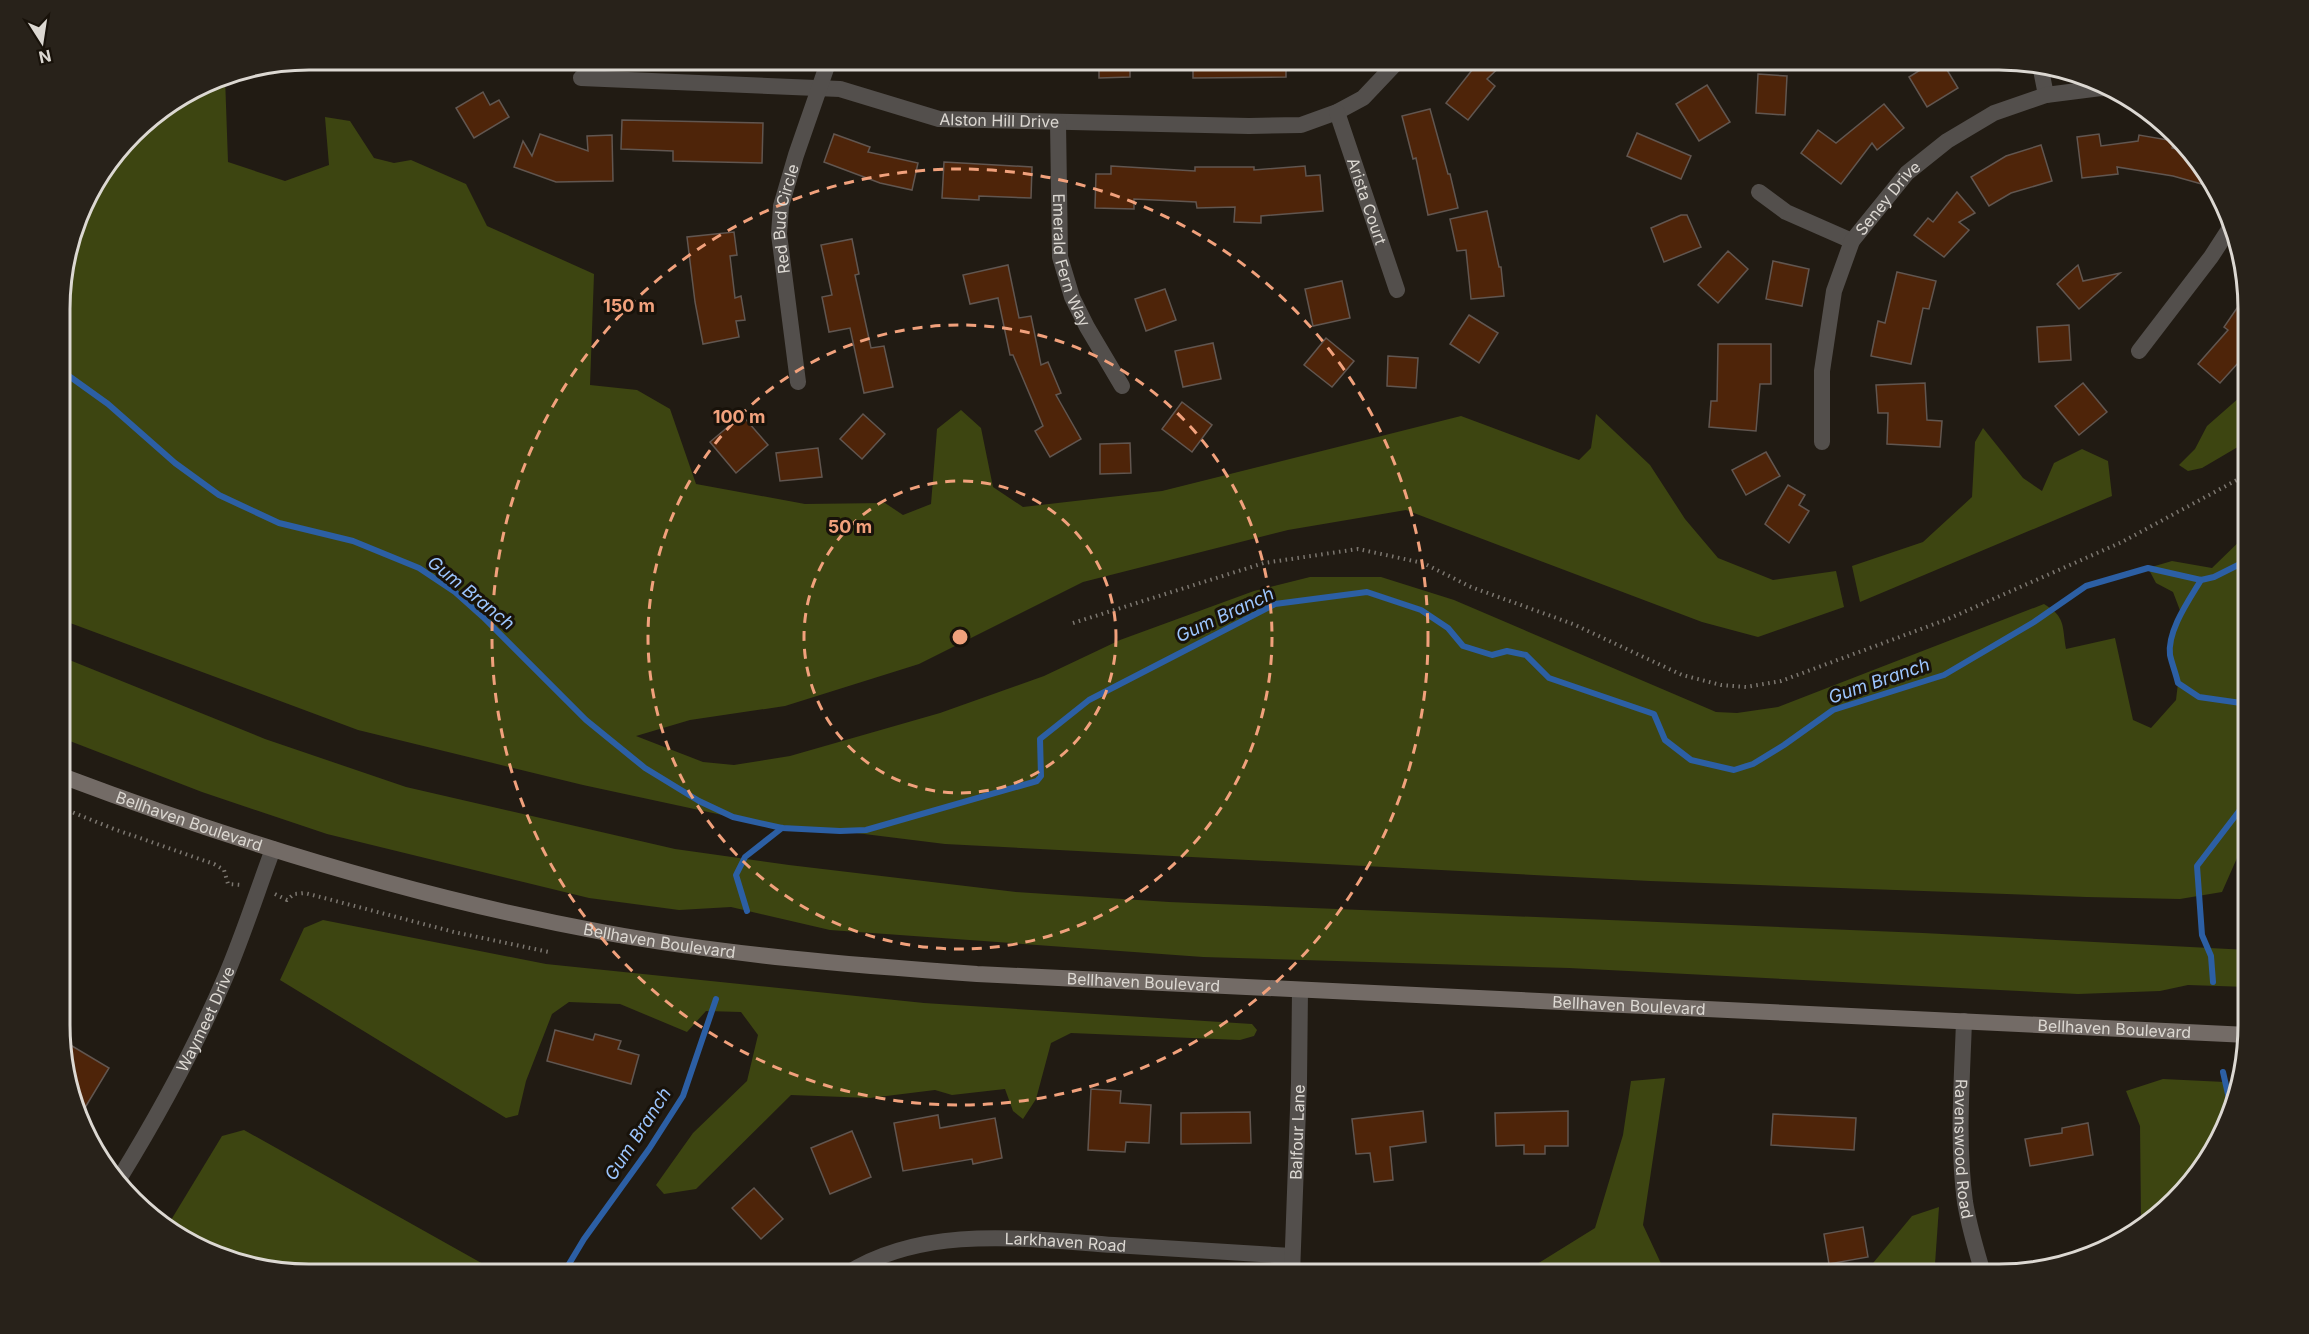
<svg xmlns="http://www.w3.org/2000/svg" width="2309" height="1334" viewBox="0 0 2309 1334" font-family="Inter,sans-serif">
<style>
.green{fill:#3d4511}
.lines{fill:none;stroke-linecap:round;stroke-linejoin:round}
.stream{stroke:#2c5fa4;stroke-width:6}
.building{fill:#4e2409;stroke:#615650;stroke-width:1.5}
.path{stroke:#7c7770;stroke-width:4;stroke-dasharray:1.5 4.5;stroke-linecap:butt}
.minor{stroke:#534f4c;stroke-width:16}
.secondary{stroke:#736b66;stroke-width:16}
.ring{fill:none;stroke:#f1a17c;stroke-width:3;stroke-dasharray:10 8}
.labels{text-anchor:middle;stroke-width:6;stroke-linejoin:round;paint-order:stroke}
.street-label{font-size:16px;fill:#dcd8d2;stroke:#18120a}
.water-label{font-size:18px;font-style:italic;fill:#9cc5fe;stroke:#18120a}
.rim{fill:none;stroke:#dcd8d2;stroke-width:3}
.centre{fill:#f1a17c;stroke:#18120a;stroke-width:3}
.ring-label{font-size:18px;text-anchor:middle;font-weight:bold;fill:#f1a17c;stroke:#18120a;stroke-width:6;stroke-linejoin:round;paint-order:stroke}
</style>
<rect width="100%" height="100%" fill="#211b13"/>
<!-- green -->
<g class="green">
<path d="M225 77 228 162 285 181 329 165 325 117 350 121 374 158 394 163 411 160 466 184 487 226 594 274 590 385 637 390 670 409 696 484 805 504 885 503 903 515 931 504 937 429 961 410 981 428 993 487 1023 507 1162 491 1461 416 1579 460 1591 448 1596 414 1650 465 1685 519 1718 558 1773 580 1836 571 1844 607 1758 637 1702 622 1406 510 1288 530 1083 582 919 664 785 706 690 720 636 736 703 762 734 765 790 756 940 713 1044 676 1120 640 1254 591 1310 577H1381L1454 600 1716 712 1737 713 1778 707 2044 604C2066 617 2062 626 2066 649L2115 638 2133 720 2151 728 2176 700 2178 683 2170 654 2173 638 2181 613 2173 592 2156 583 2148 568 2172 561 2212 568 2248 533V844L2241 849 2222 892 2180 899 2086 897 1650 881 945 844 840 831 782 828 583 785 358 730 62 620V277L86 199 145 122 214 79Z"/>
<path d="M2248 390V441L2202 468 2188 471 2179 465 2195 449 2207 426Z"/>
<path d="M1983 428 2023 478 2042 491 2054 463 2082 449 2108 461 2112 496 1860 602 1852 566 1923 542 1972 497 1975 442Z"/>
<path d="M62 657 265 739 406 787 675 849 789 865 1016 892 1169 902 1923 933 2248 950V987L2188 985 2160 991 2078 994 1569 968 1203 957 830 930 731 907 679 910 589 898 327 834 202 792 62 738Z"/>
<path d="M323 920 546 964 924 1003 1252 1024 1257 1030 1254 1036 1240 1040 1071 1033 1051 1043 1036 1099 1023 1119 1013 1111 1005 1089 952 1095 935 1090 870 1098 791 1095 696 1189 664 1194 656 1185 693 1133 747 1081 758 1035 741 1012 706 1011 687 1032 620 1004 569 1002 552 1014 526 1081 518 1115 506 1118 280 980 304 928Z"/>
<path d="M1665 1078 1643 1225 1665 1272 1674 1274H1521L1595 1228 1623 1135 1631 1081Z"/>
<path d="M2163 1079 2225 1082 2229 1104 2216 1149 2150 1219 2141 1218 2140 1126 2126 1091Z"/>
<path d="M244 1130 501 1274H309L245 1266 185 1241 168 1225 222 1136Z"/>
<path d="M1939 1207 1935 1264 1929 1274H1864L1912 1216Z"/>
</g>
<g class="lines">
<!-- stream -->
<g class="stream">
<path d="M62 371 108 404 175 463 219 495 279 523 353 541 419 568 455 592 483 617 586 720 645 768 699 801 733 817 782 828 840 831 866 830 1037 781 1041 776 1040 739 1089 700 1275 604 1367 592 1421 610 1448 628 1463 646 1492 655 1507 651 1526 655 1549 678 1654 714 1665 740 1691 760 1734 770 1753 764 1784 745 1833 710 1944 675 2034 622 2086 586 2148 568 2201 580 2214 577 2248 560"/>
<path d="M2201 580C2189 600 2167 631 2170 655 2172 664 2176 674 2178 683L2199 697 2248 704"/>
<path d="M747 911 736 875 745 857 782 828"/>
<path d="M2213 982 2211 956 2202 935 2197 866 2243 806 2248 802"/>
<path d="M2223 1072 2230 1103"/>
<path d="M563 1274 584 1239 649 1149 683 1096 716 999"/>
</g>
</g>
<!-- building -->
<g class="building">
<path d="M1099 60H1130V77L1099 78Z"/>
<path d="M1193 60H1286V77L1193 78Z"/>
<path d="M1480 60H1507L1487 79 1495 86 1468 120 1446 103Z"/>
<path d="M1936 60H1941L1958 88 1927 107 1909 77Z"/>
<path d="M1758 74 1787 76 1785 115 1756 113Z"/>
<path d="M1707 85 1730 122 1699 141 1676 104Z"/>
<path d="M483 92 490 105 499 100 509 117 474 138 456 108Z"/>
<path d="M1884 104 1904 128 1877 150 1872 143 1841 184 1801 153 1818 130 1836 143Z"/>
<path d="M1430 109 1448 174H1450L1458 208 1428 215 1416 158 1413 159 1402 116Z"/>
<path d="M622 120 763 123 762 163 673 161V151L621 149Z"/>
<path d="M1637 133 1691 156 1681 179 1627 156Z"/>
<path d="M540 134 588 151 587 136 612 135 613 181 556 182 514 167 523 141 532 156Z"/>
<path d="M834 134 870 147 868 152 918 163 912 190 880 183 824 162Z"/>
<path d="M2099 134 2101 146 2138 141 2139 135 2174 141 2172 148 2187 152 2207 171 2216 188 2173 176 2117 167 2118 174 2082 178 2077 137Z"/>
<path d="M2041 145 2052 181 2011 193 1989 206 1971 177 2006 156Z"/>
<path d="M944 162 1032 167 1031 198 979 196V200L942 198Z"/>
<path d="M1111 166 1195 171V167H1254V170L1305 166 1306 176 1320 175 1323 211 1261 216V223L1234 222 1235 207 1197 208 1196 202 1134 199V209L1095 208 1096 174H1111Z"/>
<path d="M1957 192 1975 213 1959 222 1969 230 1944 257 1914 235 1928 218 1933 222Z"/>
<path d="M1487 211 1499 267H1501L1504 296 1471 299 1466 250 1457 251 1450 219Z"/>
<path d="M1681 215H1687L1701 247 1664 262 1651 228Z"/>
<path d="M734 232 737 255 730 256 735 298 741 296 745 320 736 321 739 337 703 344 695 302 687 237Z"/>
<path d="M852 239 859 274 855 275 871 348 884 346 893 387 864 393 850 328 829 332 822 297 832 295 821 245Z"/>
<path d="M1728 251 1748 269 1718 303 1698 285Z"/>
<path d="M1773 261 1809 269 1802 306 1766 299Z"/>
<path d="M1008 265 1019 318 1031 316 1041 365 1048 362 1061 393 1056 395 1081 439 1050 457 1035 431 1043 426 1013 355H1010L998 298 970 304 963 275Z"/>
<path d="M2078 265 2083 281 2120 273 2079 309 2057 284Z"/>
<path d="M1897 272 1936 281 1929 309 1923 308 1911 364 1871 356 1878 321 1885 323Z"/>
<path d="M1342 281 1350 318 1313 326 1305 289Z"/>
<path d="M1165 289 1176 320 1146 331 1135 299Z"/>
<path d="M2248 292V352L2220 383 2198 364 2228 330 2224 327Z"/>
<path d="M1469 315 1498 333 1479 363 1450 344Z"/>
<path d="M2069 325 2071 360 2039 362 2037 327Z"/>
<path d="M1326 338 1354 361 1332 387 1304 365Z"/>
<path d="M1213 343 1221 379 1183 387 1175 351Z"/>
<path d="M1718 344H1771V384H1760L1756 431 1709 427 1711 401H1717Z"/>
<path d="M1388 356 1418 358 1416 388 1387 386Z"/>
<path d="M1925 383 1927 420 1942 421 1940 447 1887 444 1888 413H1878L1876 385Z"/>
<path d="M2083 383 2107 412 2079 435 2055 406Z"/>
<path d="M1182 402 1212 425 1192 452 1162 429Z"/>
<path d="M863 414 885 434 862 459 840 439Z"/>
<path d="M742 415 768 445 736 473 710 442Z"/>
<path d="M1130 443 1131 473 1100 474V444Z"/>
<path d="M818 448 822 477 780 481 776 453Z"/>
<path d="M1766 452 1780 476 1746 495 1732 470Z"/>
<path d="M1788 485 1805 495 1799 505 1809 511 1789 543 1765 524Z"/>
<path d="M555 1030 593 1040 595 1034 621 1041 618 1049 639 1055 631 1084 547 1061Z"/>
<path d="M62 1040 109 1068 83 1111 62 1057Z"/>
<path d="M1091 1089 1121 1091 1120 1103 1151 1105 1149 1143 1126 1142 1125 1152 1088 1150Z"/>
<path d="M1423 1111 1426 1142 1390 1147 1393 1180 1374 1182 1370 1153 1356 1154 1352 1119Z"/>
<path d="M1568 1111V1146H1545V1154H1524V1145L1496 1146 1495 1113Z"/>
<path d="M1250 1112 1251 1143 1181 1144V1113Z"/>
<path d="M1773 1114 1856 1118 1854 1150 1771 1145Z"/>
<path d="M938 1115 940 1128 995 1118 1002 1158 973 1164 972 1159 903 1171 894 1123Z"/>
<path d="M2088 1123 2093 1155 2030 1166 2025 1139 2062 1133V1128Z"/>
<path d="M852 1131 871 1177 830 1194 811 1148Z"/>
<path d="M754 1188 783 1219 761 1239 732 1208Z"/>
<path d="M1863 1227 1868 1257 1829 1264 1824 1234Z"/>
</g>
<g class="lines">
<!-- path -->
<g class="path">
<path d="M1073 623 1264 563 1358 549 1423 563 1471 587 1573 624 1682 675 1721 685 1746 687 1781 681 1948 619 2122 542 2248 474"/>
<path d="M62 808 114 829 214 864 224 870 228 884 242 885"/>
<path d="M275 894 287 900 294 894 305 893 454 932 549 952"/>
</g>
<!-- minor -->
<g class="minor">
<path d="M2040 65 2046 95"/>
<path id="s1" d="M581 78 840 89 939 119 1249 126 1301 125 1337 112 1363 98 1399 60"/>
<path id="s2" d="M1337 112 1397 290"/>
<path id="s3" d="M1058 122 1060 257 1072 297 1087 327 1122 386"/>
<path d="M1759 192 1786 212 1852 241"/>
<path d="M2139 351 2211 257 2233 223"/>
<path id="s4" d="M798 382 779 234 781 206 796 155 829 60"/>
<path id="s5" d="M1822 442V371L1834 291 1852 241 1907 173 1947 141 1994 113 2046 95 2101 88 2115 89"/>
<path id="s6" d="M1964 1021C1962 1081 1957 1142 1965 1202 1969 1226 1976 1250 1983 1273"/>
<path id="s7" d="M119 1179C159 1114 195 1048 225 978 243 936 257 892 273 849"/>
<path id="s8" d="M846 1274C925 1224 1025 1239 1114 1245 1173 1249 1233 1252 1292 1256"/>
<path id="s9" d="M1292 1274 1299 1082 1300 990"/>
</g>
<!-- secondary -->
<path class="secondary" id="s10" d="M62 776C237 842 418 898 602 932 726 955 851 965 977 974L2248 1035"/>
</g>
<!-- distance rings -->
<g class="ring">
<circle cx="960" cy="637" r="156"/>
<circle cx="960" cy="637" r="312"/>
<circle cx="960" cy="637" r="468"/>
</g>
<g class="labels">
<!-- street labels -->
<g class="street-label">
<text dy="6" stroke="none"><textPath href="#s1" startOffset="423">Alston Hill Drive</textPath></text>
<text dy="6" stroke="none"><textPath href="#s5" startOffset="261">Seney Drive</textPath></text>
<text dy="6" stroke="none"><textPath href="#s2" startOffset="94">Arista Court</textPath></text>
<text dy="6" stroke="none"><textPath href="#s4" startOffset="165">Red Bud Circle</textPath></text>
<text dy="6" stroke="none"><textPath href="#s3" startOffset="140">Emerald Fern Way</textPath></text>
<text dy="6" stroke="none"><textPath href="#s10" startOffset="135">Bellhaven Boulevard</textPath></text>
<text dy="6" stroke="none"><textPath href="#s10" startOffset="621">Bellhaven Boulevard</textPath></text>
<text dy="6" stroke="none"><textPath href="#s10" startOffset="1107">Bellhaven Boulevard</textPath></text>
<text dy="6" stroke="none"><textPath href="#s10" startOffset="1593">Bellhaven Boulevard</textPath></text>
<text dy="6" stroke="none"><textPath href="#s7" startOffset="182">Waymeet Drive</textPath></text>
<text dy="6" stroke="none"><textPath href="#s10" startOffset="2079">Bellhaven Boulevard</textPath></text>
<text dy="6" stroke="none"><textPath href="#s9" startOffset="142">Balfour Lane</textPath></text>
<text dy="6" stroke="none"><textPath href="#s6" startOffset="128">Ravenswood Road</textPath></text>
<text dy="6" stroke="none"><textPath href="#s8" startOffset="226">Larkhaven Road</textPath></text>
</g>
<!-- water labels -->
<g class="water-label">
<text transform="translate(471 593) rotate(39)" y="6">Gum Branch</text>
<text transform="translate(1225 615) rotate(-25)" y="6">Gum Branch</text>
<text transform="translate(1879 681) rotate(-19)" y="6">Gum Branch</text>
<text transform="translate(638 1134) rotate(-57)" y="6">Gum Branch</text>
</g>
</g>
<!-- crop -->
<path d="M0 0H2309V1334H0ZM309 70H1999A239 239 0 0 1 2238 309V1025A239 239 0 0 1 1999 1264H309A239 239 0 0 1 70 1025V309A239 239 0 0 1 309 70Z" fill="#28221a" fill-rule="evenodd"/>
<path class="rim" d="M309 70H1999A239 239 0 0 1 2238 309V1025A239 239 0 0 1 1999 1264H309A239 239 0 0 1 70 1025V309A239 239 0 0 1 309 70Z"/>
<circle cx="960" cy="637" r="9" class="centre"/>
<g class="ring-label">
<text x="629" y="312">150 m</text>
<text x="739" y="423">100 m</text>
<text x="850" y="533">50 m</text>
</g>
<!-- north arrow -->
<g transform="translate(42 42) rotate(168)" stroke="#18120a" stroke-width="4.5" paint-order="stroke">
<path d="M0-4.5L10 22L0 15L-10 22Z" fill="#dcd8d2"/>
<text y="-9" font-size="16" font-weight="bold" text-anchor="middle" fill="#dcd8d2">N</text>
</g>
</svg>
